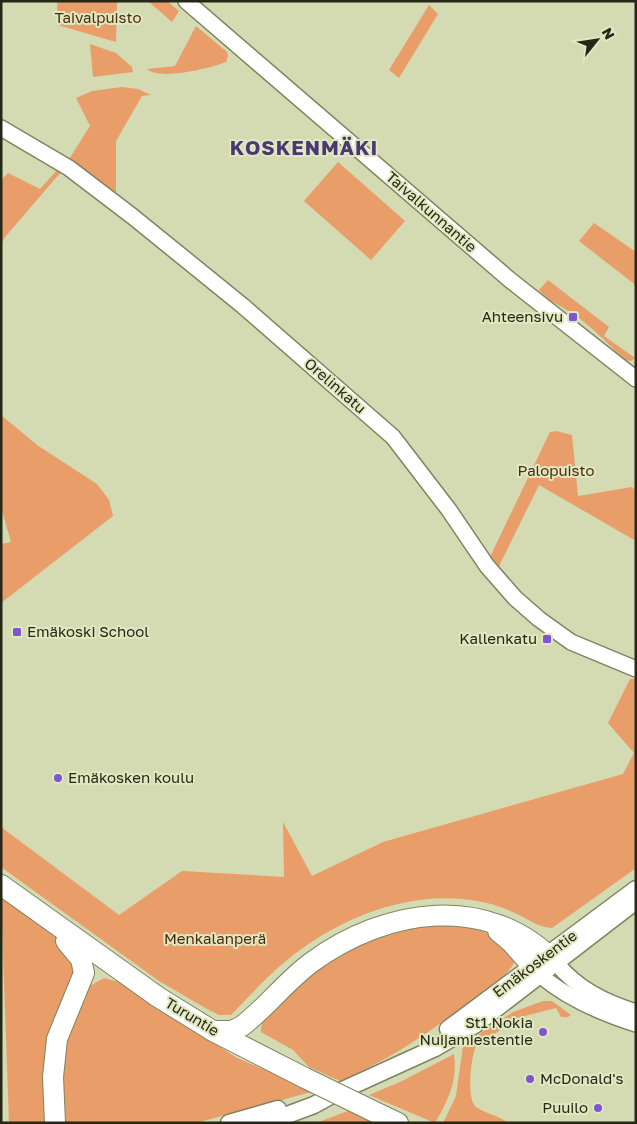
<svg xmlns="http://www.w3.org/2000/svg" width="637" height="1124" viewBox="0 0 637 1124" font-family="'Golos Text',sans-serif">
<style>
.green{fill:#e99d69}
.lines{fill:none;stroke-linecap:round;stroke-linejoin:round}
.secondary-casing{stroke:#7f845f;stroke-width:18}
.primary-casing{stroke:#7f845f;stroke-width:19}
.highway-casing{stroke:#7f845f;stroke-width:22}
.secondary{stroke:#fff;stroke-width:15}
.primary{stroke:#fff;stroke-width:16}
.highway{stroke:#fff;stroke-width:20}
.highway-bridge-casing{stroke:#7f845f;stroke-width:22;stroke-linecap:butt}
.highway-bridge{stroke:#fff;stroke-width:20}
.poi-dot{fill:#7d56d0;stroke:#e1e7bf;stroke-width:2}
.labels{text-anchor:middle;stroke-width:4;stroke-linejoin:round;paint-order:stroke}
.park-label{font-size:15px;fill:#4d2b12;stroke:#e1e7bf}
.street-label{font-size:15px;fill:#252717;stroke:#e1e7bf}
.poi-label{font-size:15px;fill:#252717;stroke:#e1e7bf;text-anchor:end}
.district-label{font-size:20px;font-weight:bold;letter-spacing:1px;fill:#493874;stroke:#e1e7bf}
</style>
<rect width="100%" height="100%" fill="#d4dab2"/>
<!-- green -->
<g class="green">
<path d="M57 1H117L116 42 58 25Z"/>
<path d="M148 1H167L179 11 172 22Z"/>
<path d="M429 5 438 14 399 78 389 70Z"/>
<path d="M196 26 227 52 228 56 226 62C211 68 159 81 147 69L175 66Z"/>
<path d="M90 44 116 53 132 67 133 72 93 77Z"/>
<path d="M122 87 138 89 151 95 142 96 116 141V194L68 161 90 126 76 98 92 91Z"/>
<path d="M338 162 405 221 371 260 304 201Z"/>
<path d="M57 170 61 172 5 237 1 245V180L8 173 40 189Z"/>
<path d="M594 223 636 252V287L633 283 579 241Z"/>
<path d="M548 280 609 327 604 336 635 358 631 361 626 360C608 345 592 326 572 313 561 306 548 301 539 290Z"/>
<path d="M1 415 37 445 97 484 109 500 113 516 1 603V544L11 542 1 507Z"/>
<path d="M556 431 572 435 578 496 632 487 636 491V541L539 485 497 570 489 559 550 432Z"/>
<path d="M630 679H636V868L552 928C540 928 528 919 517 914 505 908 490 903 477 901 409 889 338 918 286 961 266 977 249 997 231 1015H219L207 1009 159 981 1 867V827L119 915 182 871 284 877 283 822 312 876 383 842 623 774 634 753 608 723Z"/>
<path d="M1 897 75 952 77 970 51 1123H9Z"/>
<path d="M427 923C450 925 477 925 498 939 504 944 510 954 515 961L514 963C503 982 483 993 465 1006 425 1035 385 1062 340 1081L309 1067 293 1050 261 1032C258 1003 333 955 357 943 376 933 406 929 427 923Z"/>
<path d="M104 978 126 984 237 1058 315 1091 196 1123H66L61 1052 88 987Z"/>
<path d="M543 1001H552L571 1015 568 1017H561L556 1008 517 1018 483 1042 478 1035 513 1012Z"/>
<path d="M472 1039 476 1046C471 1057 466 1099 476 1107 486 1114 498 1115 508 1123H443L456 1096 463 1046Z"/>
<path d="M454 1054C458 1080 448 1101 435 1123L369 1095 402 1081Z"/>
<path d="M353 1109 383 1123H316Z"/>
</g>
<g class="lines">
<defs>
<g id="secondary">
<path d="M186 1 510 280 636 379"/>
<path d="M1 128 69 168 132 216 243 306 393 437 449 510 487 566 515 598 539 619 571 642 636 669"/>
<path d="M556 963C578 989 604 1002 636 1012"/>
<path d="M540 975C568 999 601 1013 636 1024"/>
</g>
<g id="primary">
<path d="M448 1029 636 889"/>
<path d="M229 1123 278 1109"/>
<path d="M266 1123 314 1105 334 1094 435 1048 476 1024 636 901"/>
</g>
<g id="highway">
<path d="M1 885 158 997 213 1031 305 1078"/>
<path d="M498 931 511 942 540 975"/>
<path d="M213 1031H232L242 1026C267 1007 286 981 312 962 386 908 488 892 556 963"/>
<path d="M377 1113 398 1123"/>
<path d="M55 1123 53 1077 57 1039 84 973 81 959 66 941"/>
</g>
</defs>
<!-- secondary casing -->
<use href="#secondary" class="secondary-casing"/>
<!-- primary casing -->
<use href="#primary" class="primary-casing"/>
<!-- highway casing -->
<use href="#highway" class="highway-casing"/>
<!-- secondary -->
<use href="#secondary" class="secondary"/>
<!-- primary -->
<use href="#primary" class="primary"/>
<!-- highway -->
<use href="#highway" class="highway"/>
<defs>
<path id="highway-bridge" d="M305 1078 377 1113"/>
</defs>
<!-- highway-bridge casing -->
<use href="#highway-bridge" class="highway-bridge-casing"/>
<!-- highway-bridge -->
<use href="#highway-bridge" class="highway-bridge"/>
</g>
<!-- markers -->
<g class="poi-dot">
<rect x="568" y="312" width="10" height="10" rx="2.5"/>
<rect x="12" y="627" width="10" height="10" rx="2.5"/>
<rect x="542" y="634" width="10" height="10" rx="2.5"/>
<circle cx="58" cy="778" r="5"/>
<circle cx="543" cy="1032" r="5"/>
<circle cx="530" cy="1079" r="5"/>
<circle cx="598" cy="1108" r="5"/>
</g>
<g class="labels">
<!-- park labels -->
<g class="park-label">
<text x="98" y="23">Taivalpuisto</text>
<text x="556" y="476">Palopuisto</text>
<text x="215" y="944">Menkalanperä</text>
</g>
<!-- street labels -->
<g class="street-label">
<text transform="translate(431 212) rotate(41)" y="5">Taivalkunnantie</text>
<text transform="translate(335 386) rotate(41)" y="5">Orelinkatu</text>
<text transform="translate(535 964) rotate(-37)" y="5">Emäkoskentie</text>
<text transform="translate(192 1017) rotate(31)" y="5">Turuntie</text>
</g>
<!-- poi labels -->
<g class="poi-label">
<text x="563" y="322">Ahteensivu</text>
<text x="27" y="637" text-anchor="start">Emäkoski School</text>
<text x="537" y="644">Kallenkatu</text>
<text x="68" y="783" text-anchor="start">Emäkosken koulu</text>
<text x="533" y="1028">St1 Nokia<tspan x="533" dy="17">Nuijamiestentie</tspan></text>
<text x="540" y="1084" text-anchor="start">McDonald's</text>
<text x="588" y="1113">Puuilo</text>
</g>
<!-- district labels -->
<g class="district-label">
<text x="304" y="155">KOSKENMÄKI</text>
</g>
</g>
<!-- border -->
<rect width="637" height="1124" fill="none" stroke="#252717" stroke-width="5"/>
<!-- north arrow -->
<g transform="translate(597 40) rotate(60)" stroke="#e1e7bf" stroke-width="4" paint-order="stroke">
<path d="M0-4L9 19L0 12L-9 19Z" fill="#252717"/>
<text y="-8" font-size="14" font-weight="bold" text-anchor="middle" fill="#252717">N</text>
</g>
</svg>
